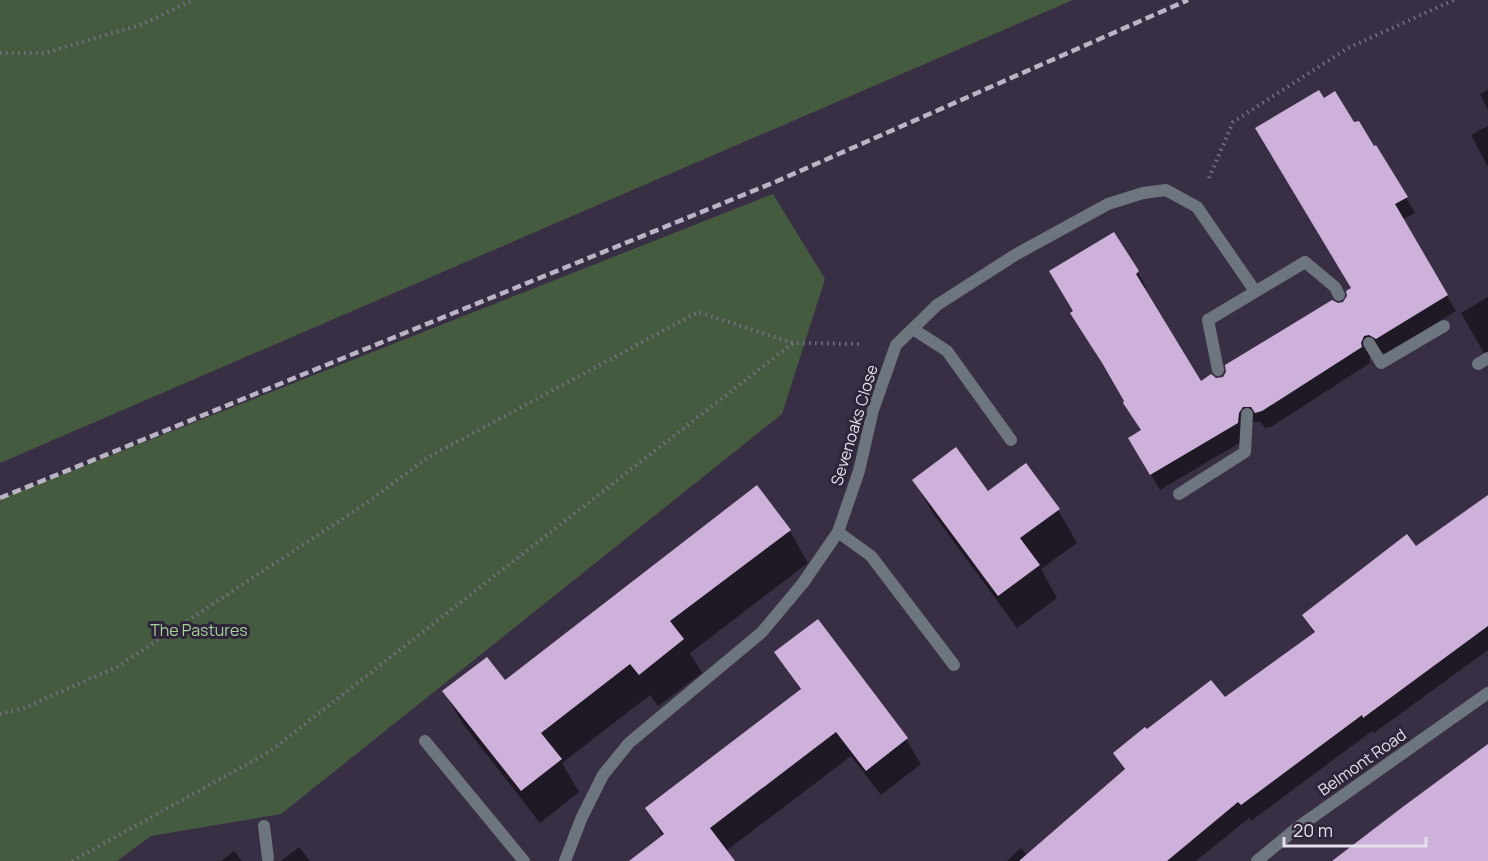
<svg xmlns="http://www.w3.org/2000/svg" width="1488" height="861" viewBox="0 0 1488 861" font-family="Manrope,sans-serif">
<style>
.green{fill:#455b40}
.shadow{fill:#0007}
.building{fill:#cdb1da}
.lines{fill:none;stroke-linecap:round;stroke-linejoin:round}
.path{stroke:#787082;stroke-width:4;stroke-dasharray:1.5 4.5;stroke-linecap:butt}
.service{stroke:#6d757e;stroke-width:12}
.minor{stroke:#6d757e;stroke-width:12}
.rail{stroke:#bbb4c4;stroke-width:4.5;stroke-dasharray:9 4.5;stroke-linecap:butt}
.labels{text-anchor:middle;stroke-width:6;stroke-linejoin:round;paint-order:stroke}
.street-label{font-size:16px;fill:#e5dfed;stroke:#2f253a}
.park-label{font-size:16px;fill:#a2d298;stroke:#2f253a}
</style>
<rect width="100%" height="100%" fill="#392f44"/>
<!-- green -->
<g class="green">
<path d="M0 0H1073L0 463Z"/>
<path d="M773 194 825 279 782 414 281 814 151 836 117 861H0V499Z"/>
</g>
<!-- shadow -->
<g class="shadow">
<path d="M1488 90V110L1480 94Z"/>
<path d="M1323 100 1353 124 1373 148 1376 147 1415 213 1402 220 1456 311 1386 354 1379 350 1373 352 1369 359 1370 363 1271 427 1265 428 1261 422H1252L1246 439 1160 490 1130 438 1142 431 1081 329 1137 271 1146 287 1144 290 1200 383 1224 378 1347 301 1353 289Z"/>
<path d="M1488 126V167L1471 135Z"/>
<path d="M1488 297V360L1461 313Z"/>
<path d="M1025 466 1058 510 1077 543 1041 569 1057 598 1017 628 932 512 914 480 988 494Z"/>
<path d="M1488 497V650L1374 733 1372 731 1251 821 1249 818 1196 861H1007L1021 848 1027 856 1125 771 1114 754 1147 732 1224 700 1315 634 1304 616 1416 548Z"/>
<path d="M790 531 808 563 690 653 702 673 658 706 650 695 562 763 579 792 540 823 463 724 444 692 504 682Z"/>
<path d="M776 652 906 739 921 764 881 795 851 756 726 851 733 861H649L663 836 647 808 801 691Z"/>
<path d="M299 847 310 861H281Z"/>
<path d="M234 851 242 861H221Z"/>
</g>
<!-- building -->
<g class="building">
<path d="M1319 90 1324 98 1335 91 1354 122 1359 121 1374 146 1376 145 1408 197 1395 204 1448 295 1376 339 1369 335 1364 336 1361 343 1362 347 1262 411 1255 413 1251 407H1243L1239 413 1238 423 1150 475 1128 438 1141 430 1123 403 1124 401 1102 363 1070 313 1073 311 1049 271 1114 232 1139 271 1136 274 1201 381 1211 374 1216 378 1223 377 1226 372 1225 365 1332 300 1338 303 1343 302 1347 296 1346 291 1351 288 1255 128Z"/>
<path d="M956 447 988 491 1026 463 1060 509 1020 538 1040 565 998 596 912 480Z"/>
<path d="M757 485 791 530 670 621 684 639 639 675 630 664 541 733 562 759 521 791 442 691 487 657 505 680Z"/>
<path d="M1488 495V626L1363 718 1362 715 1241 805 1238 802 1167 861H1019L1125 769 1113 753 1145 727 1147 729 1211 680 1225 697 1315 632 1302 615 1407 534 1416 546Z"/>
<path d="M818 619 908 738 866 771 836 732 710 828 735 861H629L664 834 645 808 801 689 774 652Z"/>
<path d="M1488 744V861H1332L1404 806Z"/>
</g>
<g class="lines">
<!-- path -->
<g class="path">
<path d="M0 53H45L143 24 193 0"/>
<path d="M1209 178 1233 122 1348 48 1454 0"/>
<path d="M0 714 24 708 117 667 365 504 427 458 698 312 793 343"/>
<path d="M72 861 269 752 793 343 863 344"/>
</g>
<!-- service -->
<g class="service">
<path d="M1305 262 1335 287 1339 295"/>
<path d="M1208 320 1218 370"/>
<path d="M913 329 947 351 1011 440"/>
<path d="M1369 343 1381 363 1444 326"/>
<path d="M1478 364 1488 358"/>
<path d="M1179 494 1245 452 1247 414"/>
<path d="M838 532 871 556 954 665"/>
<path d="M425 741 524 861"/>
<path d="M264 826 268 858"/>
</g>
<!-- minor -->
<g class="minor">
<path d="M1208 320 1305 262"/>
<path d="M565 861 582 817 603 775 629 743 762 632 803 583 838 532 859 471 873 410 896 345 937 305 1015 255 1108 204 1143 193 1166 190 1197 207 1255 291"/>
<path d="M1257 861 1297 828 1488 693"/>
</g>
<!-- rail -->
<path class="rail" d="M0 498 775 182 1188 0"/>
</g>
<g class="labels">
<!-- street labels -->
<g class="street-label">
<text transform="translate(854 425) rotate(-73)" y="6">Sevenoaks Close</text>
<text transform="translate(1362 762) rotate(-35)" y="6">Belmont Road</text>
</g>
<!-- park labels -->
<g class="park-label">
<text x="199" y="636">The Pastures</text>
</g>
</g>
<!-- scale -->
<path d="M1284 837v9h142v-9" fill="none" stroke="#e5dfed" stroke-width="3"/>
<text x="1293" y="837" font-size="18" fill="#e5dfed" stroke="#2f253a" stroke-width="4.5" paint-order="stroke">20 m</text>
</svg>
